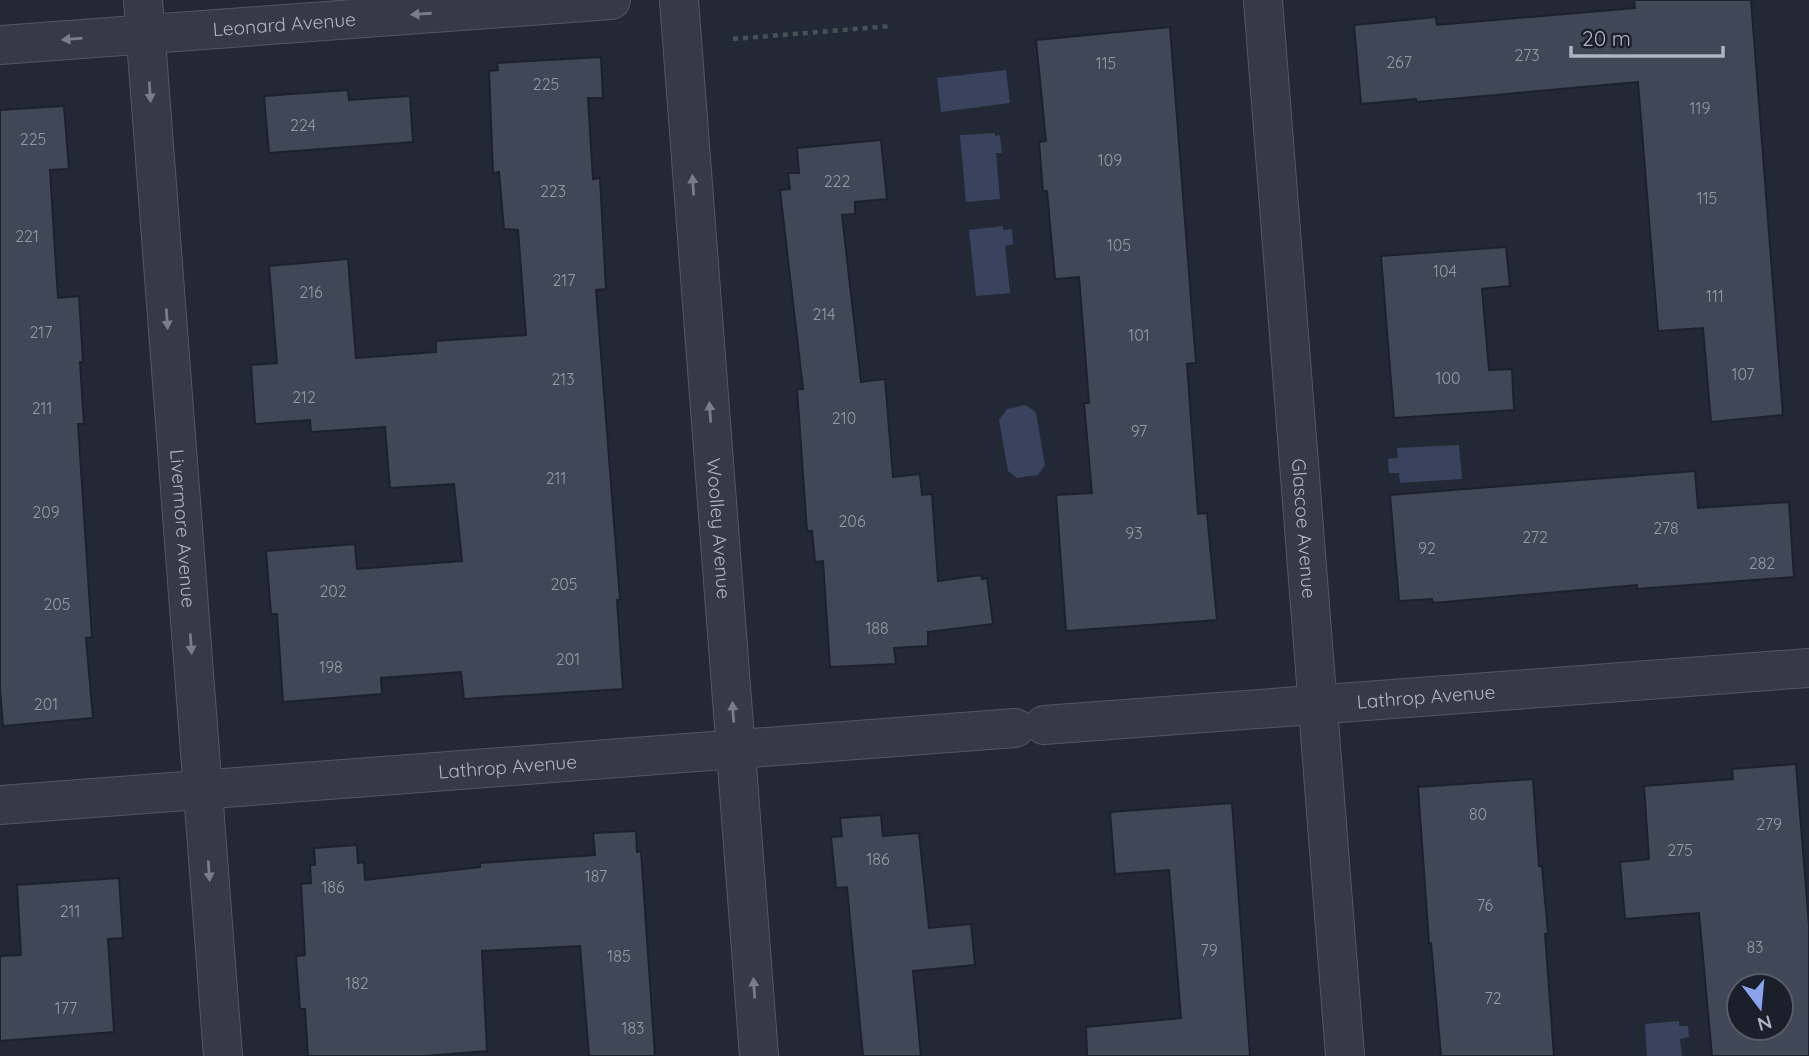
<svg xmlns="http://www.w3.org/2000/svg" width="1809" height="1056" viewBox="0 0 1809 1056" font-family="Quicksand,sans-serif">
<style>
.water{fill:#39435d}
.building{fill:#404756;stroke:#1c212c;stroke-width:2;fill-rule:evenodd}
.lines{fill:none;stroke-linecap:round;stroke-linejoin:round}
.street-casing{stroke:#525763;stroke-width:40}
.path{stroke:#455357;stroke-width:4.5;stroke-dasharray:5 5;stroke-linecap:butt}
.street{stroke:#353a46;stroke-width:38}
.oneway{fill:#787d8a}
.labels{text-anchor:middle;stroke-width:5;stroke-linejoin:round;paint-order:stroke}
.number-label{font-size:16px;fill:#9399a7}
.street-label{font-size:19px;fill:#afb4c2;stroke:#1a1f2a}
</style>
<rect width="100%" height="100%" fill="#222835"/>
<!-- water -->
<g class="water">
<path d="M1006 70 1010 103 941 112 937 78Z"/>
<path d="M995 133V136L1000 135 1002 153H996L1000 199 966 202 960 135Z"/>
<path d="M1003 226V230L1012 229 1013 244 1005 246 1010 293 976 296 969 230Z"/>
<path d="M1026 405 1036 413 1045 465 1038 475 1017 478 1008 471 999 420 1007 409Z"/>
<path d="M1459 445 1462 479 1400 483 1399 473H1389L1388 459 1398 458 1397 448Z"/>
<path d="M1679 1021V1026H1688L1689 1037 1680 1039 1682 1056H1647L1645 1024Z"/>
</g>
<!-- building -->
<g class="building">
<path d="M1634 0H1751L1783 415 1711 422 1703 328 1658 331 1638 82 1417 102 1416 99 1361 104 1354 25 1436 17 1437 25 1635 8Z"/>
<path d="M1170 27 1196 363 1187 364 1198 514 1207 513 1217 620 1066 631 1056 495 1092 493 1084 403H1089L1079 277 1055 279 1047 191H1043L1039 142 1046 141 1036 40Z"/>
<path d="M601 57 603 98H588L593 179 600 178 606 289 596 290 620 600H617L623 689 464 699 461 672 381 678 382 694 283 702 277 614H271L266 551 355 544 357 569 462 561 454 484 390 488 385 427 311 432 310 420 255 424 251 365 277 363 269 266 348 259 356 358 436 352V341L526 335 518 230 504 229 499 172 493 173 489 71 498 70 497 63Z"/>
<path d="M348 90 349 100 410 96 413 142 269 153 264 96Z"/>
<path d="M64 106 69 169 50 170 58 298 79 296 83 362H80L84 424H78L92 637 86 638 93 718 3 726 0 689V110Z"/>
<path d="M881 140 887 199 855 202V214L842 215 861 382 885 379 893 477 920 474 922 495 932 494 938 581 981 575 982 579 987 578 993 624 928 632V646L894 648 896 664 830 667 823 561 815 562 812 531H807L797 389H803L780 190 790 189 788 173H799L797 148Z"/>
<path d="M1506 247 1510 286 1482 289 1489 370 1512 369 1514 410 1394 418 1381 256Z"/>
<path d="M1695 471 1698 508 1789 502 1794 577 1637 589V585L1433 603 1432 599 1399 601 1390 495Z"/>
<path d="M1796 764 1809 925V1056H1712L1699 913 1625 919 1620 862 1649 859 1644 786 1733 779 1732 769ZM1739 986H1781V1028H1739Z"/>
<path d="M1533 779 1539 866H1542L1548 934H1545L1554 1056H1441L1431 943H1429L1418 787Z"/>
<path d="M1232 803 1250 1056H1087L1086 1027 1181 1018 1169 870 1115 874 1110 812Z"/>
<path d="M881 815 883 836 919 833 929 928 971 924 975 965 913 971 921 1056H863L847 887 836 888 831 837 842 836 840 818Z"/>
<path d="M636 831 637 852 641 851 655 1056H589L580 946 482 951 487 1051 425 1056H308L305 1009H300L296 956 305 955 301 884 311 883 310 865H315L314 848 357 845 358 863 364 862 365 880 480 867V863L595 855 593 833Z"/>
<path d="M119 878 123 938 108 939 114 1032 0 1041V956L21 955 17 885Z"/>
</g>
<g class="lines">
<defs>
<g id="street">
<path id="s1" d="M143 0 223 1056"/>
<path id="s2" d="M679 0 759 1056"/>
<path id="s3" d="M1263 0 1345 1056"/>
<path id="s4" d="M0 45 611 0"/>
<path id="s5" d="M1044 725 1809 668"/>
<path id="s6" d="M0 805 1015 728"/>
</g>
</defs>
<!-- street casing -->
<use href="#street" class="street-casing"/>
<!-- path -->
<path class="path" d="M733 39 892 26"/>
<!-- street -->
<use href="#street" class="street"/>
</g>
<!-- one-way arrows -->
<defs><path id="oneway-solid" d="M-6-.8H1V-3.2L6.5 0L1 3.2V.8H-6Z" transform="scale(1.75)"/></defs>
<g class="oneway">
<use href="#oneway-solid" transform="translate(421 14) rotate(176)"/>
<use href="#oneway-solid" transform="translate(72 39) rotate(175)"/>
<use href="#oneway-solid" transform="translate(150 92) rotate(86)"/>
<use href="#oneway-solid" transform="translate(693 185) rotate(-94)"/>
<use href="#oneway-solid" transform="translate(167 319) rotate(86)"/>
<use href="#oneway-solid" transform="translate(710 412) rotate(-94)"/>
<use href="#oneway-solid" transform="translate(191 644) rotate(86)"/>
<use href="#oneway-solid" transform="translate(733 712) rotate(-94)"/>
<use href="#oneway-solid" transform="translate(209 871) rotate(86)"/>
<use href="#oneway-solid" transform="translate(754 988) rotate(-94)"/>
</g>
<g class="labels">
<!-- number labels -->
<g class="number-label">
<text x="1527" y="61">273</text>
<text x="1399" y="68">267</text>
<text x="1106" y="69">115</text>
<text x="546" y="90">225</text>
<text x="1700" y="114">119</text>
<text x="303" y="131">224</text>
<text x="33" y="145">225</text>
<text x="1110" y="166">109</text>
<text x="837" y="187">222</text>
<text x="553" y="197">223</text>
<text x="1707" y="204">115</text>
<text x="27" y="242">221</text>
<text x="1119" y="251">105</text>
<text x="1445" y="277">104</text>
<text x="564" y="286">217</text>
<text x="311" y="298">216</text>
<text x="1715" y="302">111</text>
<text x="824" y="320">214</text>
<text x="41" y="338">217</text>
<text x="1139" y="341">101</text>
<text x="1743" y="380">107</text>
<text x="1448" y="384">100</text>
<text x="563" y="385">213</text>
<text x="304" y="403">212</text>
<text x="42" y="414">211</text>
<text x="844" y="424">210</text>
<text x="1139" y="437">97</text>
<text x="556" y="484">211</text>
<text x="46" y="518">209</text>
<text x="852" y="527">206</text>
<text x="1666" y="534">278</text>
<text x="1134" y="539">93</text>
<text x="1535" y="543">272</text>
<text x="1427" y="554">92</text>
<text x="1762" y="569">282</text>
<text x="564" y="590">205</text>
<text x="333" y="597">202</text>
<text x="57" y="610">205</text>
<text x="877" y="634">188</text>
<text x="568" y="665">201</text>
<text x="331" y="673">198</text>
<text x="46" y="710">201</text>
<text x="1478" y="820">80</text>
<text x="1769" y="830">279</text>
<text x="1680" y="856">275</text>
<text x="878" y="865">186</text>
<text x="596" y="882">187</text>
<text x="333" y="893">186</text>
<text x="1485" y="911">76</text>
<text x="70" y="917">211</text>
<text x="1755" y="953">83</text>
<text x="1209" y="956">79</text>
<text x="619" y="962">185</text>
<text x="357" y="989">182</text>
<text x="1493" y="1004">72</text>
<text x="66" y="1014">177</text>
<text x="633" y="1034">183</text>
</g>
<!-- street labels -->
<g class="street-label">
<text dy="7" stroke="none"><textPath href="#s4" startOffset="285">Leonard Avenue</textPath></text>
<text dy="7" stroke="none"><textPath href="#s1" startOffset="530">Livermore Avenue</textPath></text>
<text dy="7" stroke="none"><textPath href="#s2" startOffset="530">Woolley Avenue</textPath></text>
<text dy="7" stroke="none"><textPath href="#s3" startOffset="530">Glascoe Avenue</textPath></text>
<text dy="7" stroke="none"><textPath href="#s5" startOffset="383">Lathrop Avenue</textPath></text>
<text dy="7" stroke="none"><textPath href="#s6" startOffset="509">Lathrop Avenue</textPath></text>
</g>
</g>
<!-- north arrow -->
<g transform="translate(1760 1007) rotate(164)"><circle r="33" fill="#1a1f2a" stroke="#565b67" stroke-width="2"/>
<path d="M0-5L12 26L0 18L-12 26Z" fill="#89a4ed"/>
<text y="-10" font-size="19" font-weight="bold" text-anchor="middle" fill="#afb4c2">N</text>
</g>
<!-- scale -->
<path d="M1571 46v10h152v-10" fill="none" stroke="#afb4c2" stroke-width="3.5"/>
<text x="1582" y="46" font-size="21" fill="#afb4c2" stroke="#1a1f2a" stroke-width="5" paint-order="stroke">20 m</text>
</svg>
